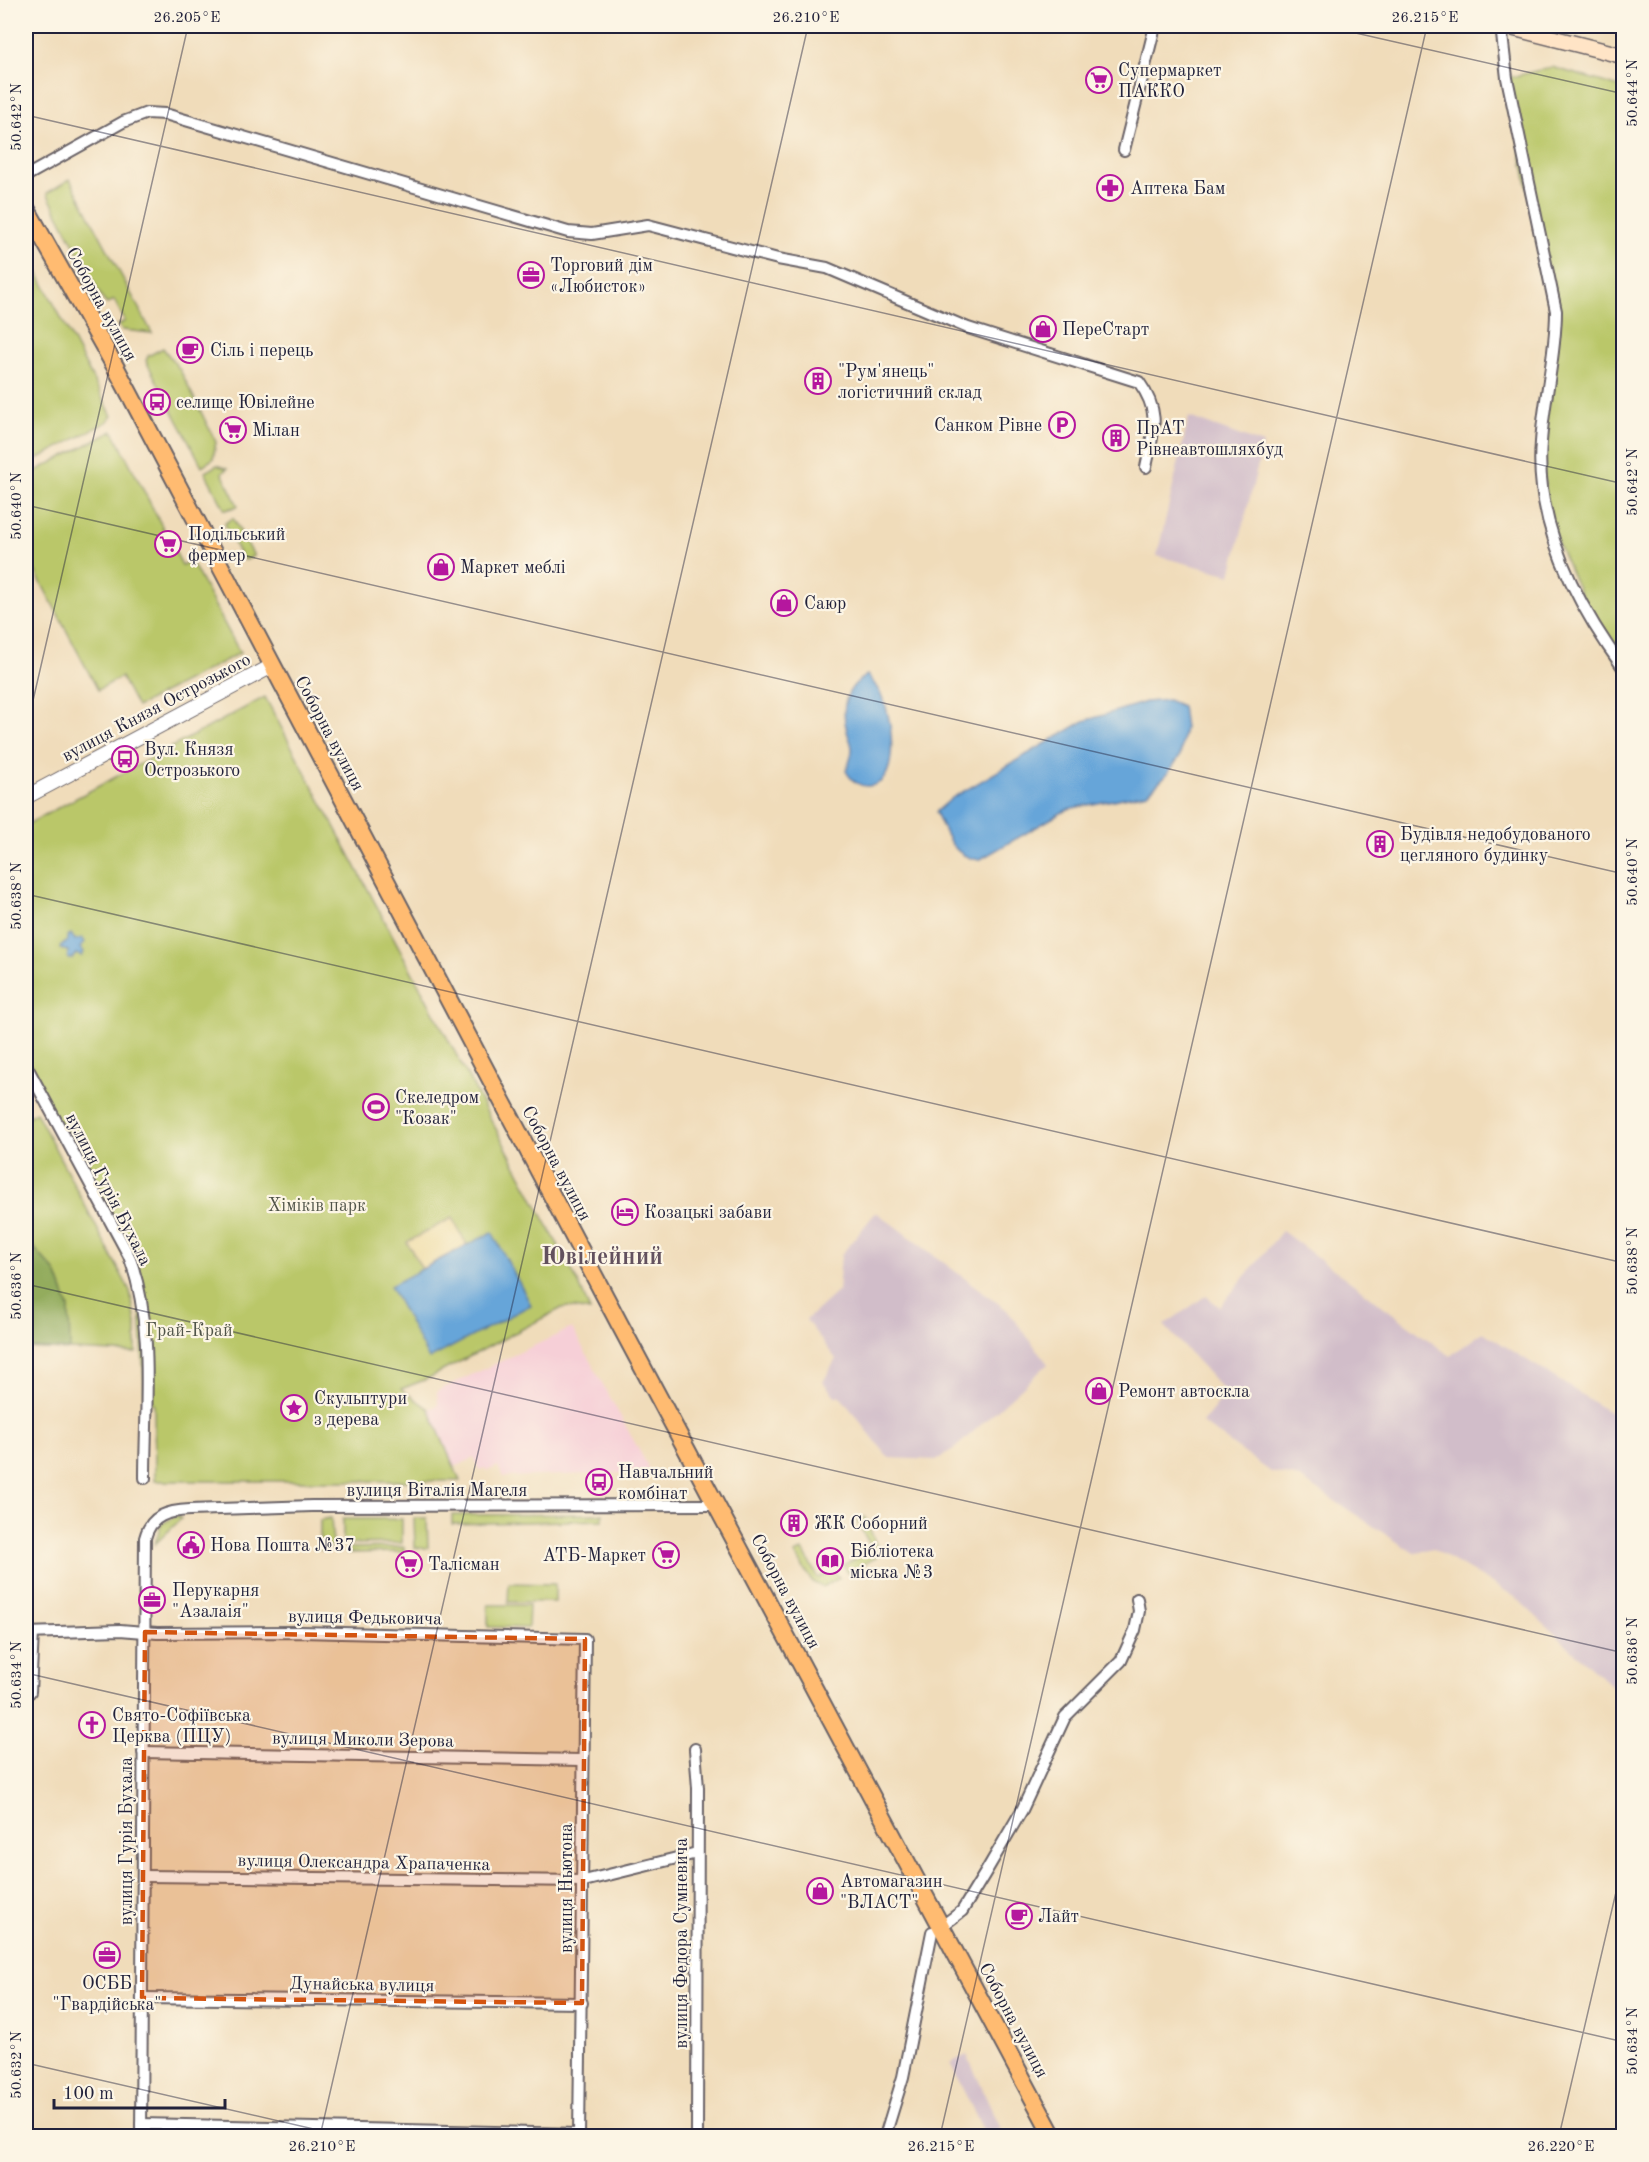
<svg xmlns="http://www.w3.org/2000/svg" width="1649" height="2162" viewBox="0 0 1649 2162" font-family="'Old Standard TT',serif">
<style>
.built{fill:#f6cfd7}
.industrial{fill:#d1bdc9}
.green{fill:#bac769;stroke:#6e7452;stroke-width:1.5}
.forest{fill:#93ac5d;stroke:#5a674c;stroke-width:1.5}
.sand{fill:#eeda9e;stroke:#887e6c;stroke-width:1.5}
.water{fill:#66a5d9;stroke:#44648a;stroke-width:1.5}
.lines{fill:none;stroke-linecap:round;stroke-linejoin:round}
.minor-casing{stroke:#6a6367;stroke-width:14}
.tertiary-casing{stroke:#6a6367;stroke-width:16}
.secondary-casing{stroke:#6a6367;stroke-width:18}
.primary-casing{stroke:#6a6367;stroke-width:20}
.minor{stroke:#fff;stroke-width:10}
.tertiary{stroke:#fff;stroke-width:14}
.secondary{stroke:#ffe4c6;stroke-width:15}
.primary{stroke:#ffbb71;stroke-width:16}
.marked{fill:#d45411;fill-opacity:0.2;stroke:#d45411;stroke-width:4.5;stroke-dasharray:12 8;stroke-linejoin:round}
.ticks{fill:none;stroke:#22223b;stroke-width:1.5;stroke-opacity:0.45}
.labels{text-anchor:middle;stroke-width:4.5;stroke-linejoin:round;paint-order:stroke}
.poi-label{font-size:18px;fill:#22223b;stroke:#fcf5e5;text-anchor:start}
.street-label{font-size:18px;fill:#22223b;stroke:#fcf5e5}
.park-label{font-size:18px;fill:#505449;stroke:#fcf5e5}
.district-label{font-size:24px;font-weight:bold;fill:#62515e;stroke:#fcf5e5}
.neatline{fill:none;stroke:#22223b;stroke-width:2}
.ticks-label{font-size:15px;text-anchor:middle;fill:#22223b}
</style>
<rect width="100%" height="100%" fill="#fcf5e5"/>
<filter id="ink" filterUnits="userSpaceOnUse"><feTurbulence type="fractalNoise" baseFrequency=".0167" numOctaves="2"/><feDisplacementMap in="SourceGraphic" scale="12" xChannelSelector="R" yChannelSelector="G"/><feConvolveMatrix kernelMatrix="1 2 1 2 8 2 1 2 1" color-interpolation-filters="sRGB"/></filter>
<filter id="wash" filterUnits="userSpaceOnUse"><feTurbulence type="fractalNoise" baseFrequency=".008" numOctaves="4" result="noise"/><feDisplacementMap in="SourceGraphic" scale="24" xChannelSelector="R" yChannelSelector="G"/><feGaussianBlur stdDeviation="1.35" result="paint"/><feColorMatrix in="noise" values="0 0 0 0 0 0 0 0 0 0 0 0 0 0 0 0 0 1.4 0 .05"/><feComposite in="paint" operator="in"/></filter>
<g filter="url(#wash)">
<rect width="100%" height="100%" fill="#f0dcba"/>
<!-- built -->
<path class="built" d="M572 1328 651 1472 503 1477 498 1466 487 1471 485 1468 479 1470 474 1458 454 1467 429 1409 438 1405 437 1391Z"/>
<!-- industrial -->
<g class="industrial">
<path d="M1189 417 1263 444 1231 575 1157 556Z"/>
<path d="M876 1212 1007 1310 1048 1364 952 1451 936 1460 889 1458 839 1395 836 1397 823 1382 836 1359 806 1320 838 1291 841 1255Z"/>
<path d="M1282 1231 1450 1356 1483 1332 1623 1421V1697L1514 1596 1433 1549 1414 1553 1300 1478 1271 1472 1202 1423 1226 1393 1164 1325 1206 1296 1220 1307Z"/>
<path d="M967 2055 1001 2129 986 2136 950 2063Z"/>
</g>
<!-- green -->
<g class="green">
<path d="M1552 67 1623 88V669L1599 635 1549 524 1540 445 1556 340 1507 78Z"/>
<path d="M70 179 152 333 122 330 118 325 125 321 114 300 107 304 103 300 47 193Z"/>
<path d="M26 250 112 416 107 422 26 465Z"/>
<path d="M163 348 180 370 216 442 213 459 202 466 146 361 148 356Z"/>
<path d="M113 431 182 565 191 561 240 653 137 707 121 677 98 690 26 554V476Z"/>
<path d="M217 465 227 469 222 473 238 506 225 510 205 472Z"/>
<path d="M233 518 254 556 246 560 242 559 226 527 225 523Z"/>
<path d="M265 697 579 1284 590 1311 568 1307 562 1308 427 1379 401 1389 429 1409 460 1481H155L154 1403 145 1402 139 1284 26 1065V825Z"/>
<path d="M36 1112 130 1291 136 1323V1353L26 1348V1118Z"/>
<path d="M603 1514V1520L452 1524V1515Z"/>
<path d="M178 1515 181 1519 155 1544 161 1524Z"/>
<path d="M865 1517 879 1552 875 1558 848 1573 844 1565 872 1549 857 1521Z"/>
<path d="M331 1518 333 1544H330V1550H320V1520Z"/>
<path d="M414 1518H427L428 1548H415Z"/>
<path d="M343 1519H402V1543L343 1544Z"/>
<path d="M404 1547V1552L347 1553V1548Z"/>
<path d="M803 1550 818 1578 834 1570 839 1578 823 1587 812 1582 795 1554Z"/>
<path d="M509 1583 555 1584V1602H508Z"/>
<path d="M488 1605H529L528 1628 488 1627Z"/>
</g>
<!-- forest -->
<path class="forest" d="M26 1239 56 1272 69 1308 70 1350 26 1348Z"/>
<!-- sand -->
<path class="sand" d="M452 1218 467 1245 422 1269 407 1242Z"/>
<!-- water -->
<g class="water">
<path d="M867 675C876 684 882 695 886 707 892 728 900 785 868 786 857 786 851 780 846 771 849 764 852 757 852 749 852 742 848 737 847 731 840 707 846 687 867 675Z"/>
<path d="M1168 700 1182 706 1185 728 1180 756 1168 773 1148 793 1068 809 979 860C952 856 946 835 936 812L952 798 1084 721 1146 702Z"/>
<path d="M71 934 75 940 82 938 85 942 80 948 84 952 82 956 76 954 72 959H68V951L60 949 61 945 67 942V936Z"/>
<path d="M492 1232 531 1305 429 1359 390 1286Z"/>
</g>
</g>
<g filter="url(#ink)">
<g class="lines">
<defs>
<g id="minor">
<path d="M1501 26 1507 78 1556 311C1556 355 1544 398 1541 442 1534 525 1577 605 1624 669"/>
<path d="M1124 150 1155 26"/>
<path d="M26 176 123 122 147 113 165 114 568 232 592 234 648 225 778 259 827 268 968 328 1139 382C1162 414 1153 432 1146 467"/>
<path d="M26 1065 129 1256C155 1325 145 1405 145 1478"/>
<path d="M26 1633 120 1630 157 1633 300 1632 585 1639 579 2136"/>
<path d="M26 1695 30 1692 33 1633"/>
<path d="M695 1749 698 1788 697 2136"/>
<path d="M143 1752 582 1760"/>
<path d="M143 1876 584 1881 697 1853"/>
<path d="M942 1926 962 1911 984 1875 1022 1810 1065 1717 1121 1661 1135 1630 1139 1611 1137 1599"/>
<path d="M142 1998 582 2003"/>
<path d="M141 2124 579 2134"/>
<path d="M141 2136 145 1538C151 1515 168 1511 190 1510L312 1506 717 1505"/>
<path d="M885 2136 903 2077 932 1932"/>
</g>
<path id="tertiary" d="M26 797 272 666"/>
<path id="secondary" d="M1505 26 1624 56"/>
<path id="primary" d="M26 208 116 368 619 1323 1053 2136"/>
</defs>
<!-- minor casing -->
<use href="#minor" class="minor-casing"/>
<!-- tertiary casing -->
<use href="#tertiary" class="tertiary-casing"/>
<!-- secondary casing -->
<use href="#secondary" class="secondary-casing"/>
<!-- primary casing -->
<use href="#primary" class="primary-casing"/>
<!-- minor -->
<use href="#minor" class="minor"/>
<!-- tertiary -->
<use href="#tertiary" class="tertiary"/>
<!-- secondary -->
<use href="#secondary" class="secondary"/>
<!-- primary -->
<use href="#primary" class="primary"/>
</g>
</g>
<!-- marked area -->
<path class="marked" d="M145 1632 585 1639 582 2003 142 1998Z"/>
<!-- ticks -->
<path class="ticks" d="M1325 26 1624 94M26 115 1624 484M26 505 1624 874M26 731 188 26M26 894 1624 1263M26 1284 1624 1653M26 1673 1624 2042M26 2063 344 2136M320 2136 808 26M940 2136 1427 26M1559 2136 1624 1858"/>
<!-- icons -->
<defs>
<symbol id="supermarket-ring" viewBox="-11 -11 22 22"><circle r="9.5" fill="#fcf5e5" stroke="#b5179e" stroke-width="1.5"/><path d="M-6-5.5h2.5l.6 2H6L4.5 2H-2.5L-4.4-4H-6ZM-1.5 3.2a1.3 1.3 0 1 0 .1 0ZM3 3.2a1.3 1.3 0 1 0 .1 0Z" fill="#b5179e"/></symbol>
<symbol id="pharmacy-ring" viewBox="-11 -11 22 22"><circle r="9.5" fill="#fcf5e5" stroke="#b5179e" stroke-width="1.5"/><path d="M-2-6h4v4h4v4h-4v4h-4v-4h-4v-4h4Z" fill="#b5179e"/></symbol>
<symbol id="office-ring" viewBox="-11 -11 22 22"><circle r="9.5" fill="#fcf5e5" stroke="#b5179e" stroke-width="1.5"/><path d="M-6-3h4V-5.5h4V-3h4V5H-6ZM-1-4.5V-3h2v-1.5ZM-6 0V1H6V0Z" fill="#b5179e"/></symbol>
<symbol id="shop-ring" viewBox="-11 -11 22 22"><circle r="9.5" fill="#fcf5e5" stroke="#b5179e" stroke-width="1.5"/><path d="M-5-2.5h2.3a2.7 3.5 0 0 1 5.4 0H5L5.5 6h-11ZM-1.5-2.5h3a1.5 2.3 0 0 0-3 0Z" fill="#b5179e"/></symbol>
<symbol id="cafe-ring" viewBox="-11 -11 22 22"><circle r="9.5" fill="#fcf5e5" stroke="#b5179e" stroke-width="1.5"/><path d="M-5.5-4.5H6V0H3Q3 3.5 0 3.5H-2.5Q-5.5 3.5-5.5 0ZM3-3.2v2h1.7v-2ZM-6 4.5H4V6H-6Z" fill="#b5179e"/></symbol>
<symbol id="building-ring" viewBox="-11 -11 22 22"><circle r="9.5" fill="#fcf5e5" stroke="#b5179e" stroke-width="1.5"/><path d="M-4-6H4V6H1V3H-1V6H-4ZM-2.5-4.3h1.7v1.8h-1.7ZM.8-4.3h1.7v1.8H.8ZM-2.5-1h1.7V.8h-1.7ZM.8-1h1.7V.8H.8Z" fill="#b5179e"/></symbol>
<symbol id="bus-ring" viewBox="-11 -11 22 22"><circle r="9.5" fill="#fcf5e5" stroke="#b5179e" stroke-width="1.5"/><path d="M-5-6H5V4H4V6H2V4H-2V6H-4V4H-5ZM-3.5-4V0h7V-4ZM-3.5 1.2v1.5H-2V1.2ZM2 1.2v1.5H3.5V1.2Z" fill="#b5179e"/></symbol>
<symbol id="parking-ring" viewBox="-11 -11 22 22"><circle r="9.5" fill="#fcf5e5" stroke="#b5179e" stroke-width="1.5"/><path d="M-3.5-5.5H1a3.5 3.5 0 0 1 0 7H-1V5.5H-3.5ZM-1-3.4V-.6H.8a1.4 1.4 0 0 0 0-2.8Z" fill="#b5179e"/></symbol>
<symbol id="stadium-ring" viewBox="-11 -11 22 22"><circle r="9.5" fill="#fcf5e5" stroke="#b5179e" stroke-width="1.5"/><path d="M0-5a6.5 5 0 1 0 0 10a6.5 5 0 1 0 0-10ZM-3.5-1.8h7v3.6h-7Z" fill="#b5179e"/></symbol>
<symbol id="hotel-ring" viewBox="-11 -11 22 22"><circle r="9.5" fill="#fcf5e5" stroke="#b5179e" stroke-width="1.5"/><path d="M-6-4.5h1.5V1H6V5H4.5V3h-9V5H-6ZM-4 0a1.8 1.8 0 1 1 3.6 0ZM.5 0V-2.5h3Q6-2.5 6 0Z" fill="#b5179e"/></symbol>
<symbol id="sight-ring" viewBox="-11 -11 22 22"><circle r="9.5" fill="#fcf5e5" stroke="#b5179e" stroke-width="1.5"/><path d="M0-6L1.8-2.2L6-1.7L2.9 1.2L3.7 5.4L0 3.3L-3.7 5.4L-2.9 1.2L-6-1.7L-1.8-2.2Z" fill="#b5179e"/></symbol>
<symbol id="civic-ring" viewBox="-11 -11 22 22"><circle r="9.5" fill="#fcf5e5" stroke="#b5179e" stroke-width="1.5"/><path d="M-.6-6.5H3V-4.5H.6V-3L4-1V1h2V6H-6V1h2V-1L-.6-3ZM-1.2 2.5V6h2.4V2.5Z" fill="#b5179e"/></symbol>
<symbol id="library-ring" viewBox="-11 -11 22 22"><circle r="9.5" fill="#fcf5e5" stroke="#b5179e" stroke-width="1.5"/><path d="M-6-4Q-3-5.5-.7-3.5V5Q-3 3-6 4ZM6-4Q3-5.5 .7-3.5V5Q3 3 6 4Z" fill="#b5179e"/></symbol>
<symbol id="church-ring" viewBox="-11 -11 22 22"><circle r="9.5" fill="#fcf5e5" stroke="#b5179e" stroke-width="1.5"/><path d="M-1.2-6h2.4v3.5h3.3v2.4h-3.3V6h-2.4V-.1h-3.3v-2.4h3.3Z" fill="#b5179e"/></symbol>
</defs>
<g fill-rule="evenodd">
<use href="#supermarket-ring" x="1084" y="65" width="30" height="30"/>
<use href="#pharmacy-ring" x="1095" y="173" width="30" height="30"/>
<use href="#office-ring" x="516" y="260" width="30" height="30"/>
<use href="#shop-ring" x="1028" y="314" width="30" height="30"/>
<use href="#cafe-ring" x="175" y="335" width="30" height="30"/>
<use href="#building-ring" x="803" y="366" width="30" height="30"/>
<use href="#bus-ring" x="142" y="387" width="30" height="30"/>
<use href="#parking-ring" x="1047" y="410" width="30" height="30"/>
<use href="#supermarket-ring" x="218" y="415" width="30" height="30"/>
<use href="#building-ring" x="1101" y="423" width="30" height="30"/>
<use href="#supermarket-ring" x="153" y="529" width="30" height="30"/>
<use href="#shop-ring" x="426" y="552" width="30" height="30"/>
<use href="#shop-ring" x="769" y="588" width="30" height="30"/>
<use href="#bus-ring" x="110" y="744" width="30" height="30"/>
<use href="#building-ring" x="1365" y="829" width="30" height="30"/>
<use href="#stadium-ring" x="361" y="1092" width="30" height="30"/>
<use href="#hotel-ring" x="610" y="1197" width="30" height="30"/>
<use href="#shop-ring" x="1084" y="1376" width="30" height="30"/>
<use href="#sight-ring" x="279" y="1393" width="30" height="30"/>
<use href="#bus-ring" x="584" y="1467" width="30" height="30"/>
<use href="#building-ring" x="779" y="1508" width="30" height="30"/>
<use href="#civic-ring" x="176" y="1530" width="30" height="30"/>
<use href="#supermarket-ring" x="651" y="1540" width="30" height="30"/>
<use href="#library-ring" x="815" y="1546" width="30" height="30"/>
<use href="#supermarket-ring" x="394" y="1549" width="30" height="30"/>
<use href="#office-ring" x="137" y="1585" width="30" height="30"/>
<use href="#church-ring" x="77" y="1710" width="30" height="30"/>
<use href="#shop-ring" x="805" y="1876" width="30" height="30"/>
<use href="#cafe-ring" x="1004" y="1901" width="30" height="30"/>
<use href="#office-ring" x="92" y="1940" width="30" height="30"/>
</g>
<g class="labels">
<!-- poi labels -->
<g class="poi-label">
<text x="1118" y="76">Супермаркет<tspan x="1118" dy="21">ПАККО</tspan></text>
<text x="1130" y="194">Аптека Бам</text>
<text x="550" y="271">Торговий дім<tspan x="550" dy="21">«Любисток»</tspan></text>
<text x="1062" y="335">ПереСтарт</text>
<text x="210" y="356">Сіль і перець</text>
<text x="838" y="377">"Рум'янець"<tspan x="838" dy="21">логістичний склад</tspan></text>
<text x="176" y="408">селище Ювілейне</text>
<text x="1042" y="431" text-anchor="end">Санком Рівне</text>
<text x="1136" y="434">ПрАТ<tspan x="1136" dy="21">Рівнеавтошляхбуд</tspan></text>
<text x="252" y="436">Мілан</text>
<text x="188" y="540">Подільський<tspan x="188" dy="21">фермер</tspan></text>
<text x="460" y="573">Маркет меблі</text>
<text x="804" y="609">Саюр</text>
<text x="144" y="755">Вул. Князя<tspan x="144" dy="21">Острозького</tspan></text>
<text x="1400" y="840">Будівля недобудованого<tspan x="1400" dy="21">цегляного будинку</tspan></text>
<text x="395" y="1103">Скеледром<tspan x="395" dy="21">"Козак"</tspan></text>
<text x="644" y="1218">Козацькі забави</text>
<text x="1118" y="1397">Ремонт автоскла</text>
<text x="314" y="1404">Скульптури<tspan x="314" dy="21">з дерева</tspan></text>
<text x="618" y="1478">Навчальний<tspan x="618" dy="21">комбінат</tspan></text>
<text x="814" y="1529">ЖК Соборний</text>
<text x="210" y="1551">Нова Пошта №37</text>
<text x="850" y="1557">Бібліотека<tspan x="850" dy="21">міська №3</tspan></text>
<text x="646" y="1561" text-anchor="end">АТБ-Маркет</text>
<text x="428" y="1570">Талісман</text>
<text x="172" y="1596">Перукарня<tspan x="172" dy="21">"Азалаія"</tspan></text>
<text x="112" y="1721">Свято-Софіївська<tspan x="112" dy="21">Церква (ПЦУ)</tspan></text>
<text x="840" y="1887">Автомагазин<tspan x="840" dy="21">"ВЛАСТ"</tspan></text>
<text x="1038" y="1922">Лайт</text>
<text x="107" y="1989" text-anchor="middle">ОСББ<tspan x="107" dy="21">"Гвардійська"</tspan></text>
</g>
<!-- street labels -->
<g class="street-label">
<text transform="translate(102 304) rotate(61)" y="6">Соборна вулиця</text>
<text transform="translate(156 707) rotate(-28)" y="6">вулиця Князя Острозького</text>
<text transform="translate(330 733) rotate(62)" y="6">Соборна вулиця</text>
<text transform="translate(557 1163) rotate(62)" y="6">Соборна вулиця</text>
<text transform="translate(109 1189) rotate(63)" y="6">вулиця Гурія Бухала</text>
<text x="437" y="1496">вулиця Віталія Магеля</text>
<text transform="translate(786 1591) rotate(62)" y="6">Соборна вулиця</text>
<text transform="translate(365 1617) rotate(1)" y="6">вулиця Федьковича</text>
<text transform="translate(363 1739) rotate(1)" y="6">вулиця Миколи Зерова</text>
<text transform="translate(126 1841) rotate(-90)" y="6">вулиця Гурія Бухала</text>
<text transform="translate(364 1862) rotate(1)" y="6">вулиця Олександра Храпаченка</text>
<text transform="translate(566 1888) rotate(-90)" y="6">вулиця Ньютона</text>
<text transform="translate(681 1943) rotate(-90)" y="6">вулиця Федора Сумневича</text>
<text transform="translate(362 1984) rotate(1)" y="6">Дунайська вулиця</text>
<text transform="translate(1014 2020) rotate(62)" y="6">Соборна вулиця</text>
</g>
<!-- park labels -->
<g class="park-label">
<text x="317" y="1211">Хіміків парк</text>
<text x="189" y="1336">Грай-Край</text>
</g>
<!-- district labels -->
<g class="district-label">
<text x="602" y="1264">Ювілейний</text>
</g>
</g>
<!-- margin -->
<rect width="1649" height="2162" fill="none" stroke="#fcf5e5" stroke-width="66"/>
<!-- scale -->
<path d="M54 2099v9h171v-9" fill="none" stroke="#22223b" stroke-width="3"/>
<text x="63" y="2099" font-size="18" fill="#22223b" stroke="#fcf5e5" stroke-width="4.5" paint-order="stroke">100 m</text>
<rect x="33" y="33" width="1583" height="2096" class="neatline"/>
<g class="ticks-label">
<text x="187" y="22">26.205°E</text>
<text x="806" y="22">26.210°E</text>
<text x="1425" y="22">26.215°E</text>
<text transform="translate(1632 93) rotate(-90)" y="5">50.644°N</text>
<text transform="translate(16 117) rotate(-90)" y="5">50.642°N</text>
<text transform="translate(1632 482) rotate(-90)" y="5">50.642°N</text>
<text transform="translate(16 506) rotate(-90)" y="5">50.640°N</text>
<text transform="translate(1632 872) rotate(-90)" y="5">50.640°N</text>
<text transform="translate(16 896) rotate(-90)" y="5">50.638°N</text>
<text transform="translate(1632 1261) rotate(-90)" y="5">50.638°N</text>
<text transform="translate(16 1286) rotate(-90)" y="5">50.636°N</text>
<text transform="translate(1632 1651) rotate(-90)" y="5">50.636°N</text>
<text transform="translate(16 1675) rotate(-90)" y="5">50.634°N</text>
<text transform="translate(1632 2041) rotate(-90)" y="5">50.634°N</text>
<text transform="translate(16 2065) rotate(-90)" y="5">50.632°N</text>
<text x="322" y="2151">26.210°E</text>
<text x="941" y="2151">26.215°E</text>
<text x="1561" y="2151">26.220°E</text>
</g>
</svg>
